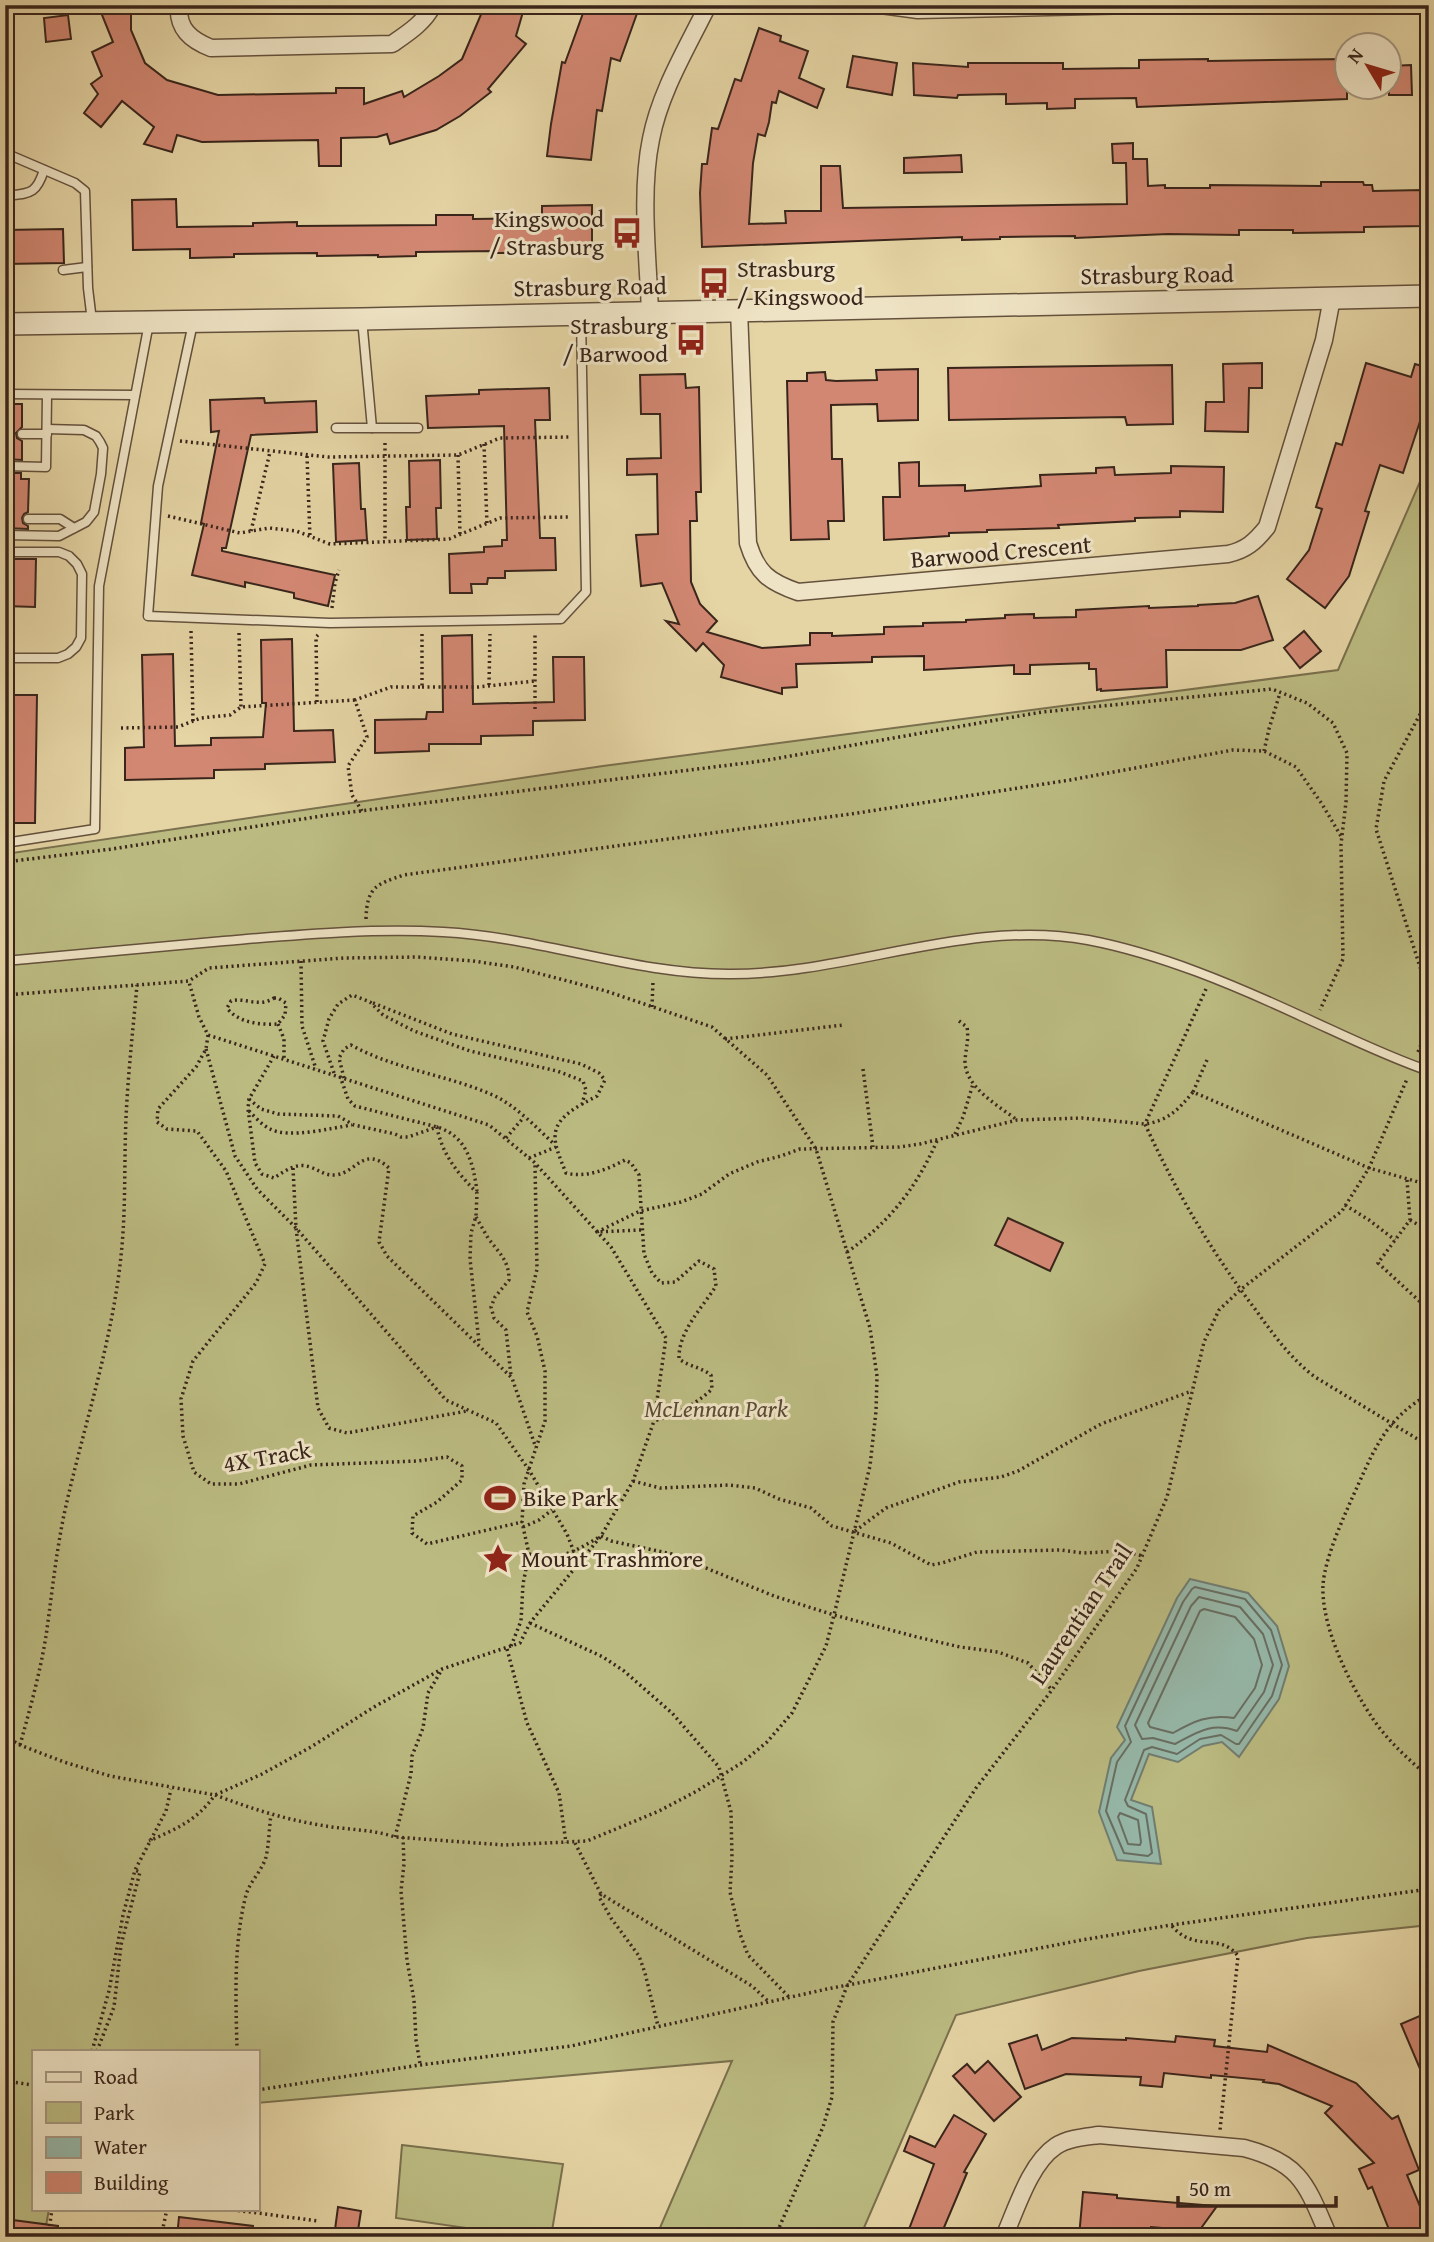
<svg xmlns="http://www.w3.org/2000/svg" width="1434" height="2242" viewBox="0 0 1434 2242" font-family="'Gentium Book Plus',serif">
<style>
.green{fill:#bbbb81;stroke:#7a704e;stroke-width:2}
.water{fill:#96b8a9;stroke:#717d70;stroke-width:2}
.lines{fill:none;stroke-linecap:round;stroke-linejoin:round}
.shore{stroke:#686e62;stroke-width:2}
.building{fill:#d28772;stroke:#39251b;stroke-width:2}
.service-casing{stroke:#64513d;stroke-width:11}
.minor-casing{stroke:#64513d;stroke-width:19}
.tertiary-casing{stroke:#64513d;stroke-width:24}
.path{stroke:#39251b;stroke-width:3.5;stroke-dasharray:2 3.5;stroke-linecap:butt}
.service{stroke:#eee3c4;stroke-width:8}
.minor{stroke:#eee3c4;stroke-width:16}
.tertiary{stroke:#eee3c4;stroke-width:21}
.labels{text-anchor:middle;stroke-width:6;stroke-linejoin:round;paint-order:stroke}
.poi-label{font-size:24px;fill:#39251b;stroke:#eee3c4;text-anchor:start}
.street-label{font-size:24px;fill:#39251b;stroke:#eee3c4}
.park-label{font-size:24px;font-style:italic;fill:#5a4a34;stroke:#eee3c4}
</style>
<rect width="100%" height="100%" fill="#e5d4a4"/>
<filter id="stains"><feTurbulence type="fractalNoise" baseFrequency=".00286" numOctaves="4"/><feColorMatrix values="0 0 0 0 .2 0 0 0 0 .09 0 0 0 0 .02 0 0 0 .5 -.17"/></filter>
<radialGradient id="worn" r=".72"><stop offset=".6" stop-color="#630" stop-opacity="0"/><stop offset="1" stop-color="#630" stop-opacity=".3"/></radialGradient>
<!-- green -->
<g class="green">
<path d="M1429 461V1925L1307 1938 1139 1971 956 2015 860 2237H656L732 2061 257 2103V2051H33V2209H49L44 2237H5V854L603 766 1338 670Z"/>
<path d="M402 2145 563 2164 551 2237H529L396 2218Z"/>
</g>
<!-- water -->
<path class="water" d="M1190 1579 1248 1593 1277 1626 1289 1666 1279 1699 1239 1757 1222 1742 1203 1746 1178 1762 1149 1754 1131 1800 1152 1807 1161 1864 1117 1860 1099 1812 1111 1758 1125 1740 1117 1727 1177 1598Z"/>
<g class="lines">
<!-- shore -->
<g class="shore">
<path d="M1195 1587 1245 1599 1271 1630 1282 1665 1272 1696 1239 1744H1236L1221 1735 1200 1739 1177 1754 1152 1747 1144 1750 1125 1800 1128 1806 1146 1814 1152 1853 1148 1856 1124 1853 1106 1811 1117 1762 1131 1742 1125 1726 1183 1602 1192 1589Z"/>
<path d="M1199 1597 1240 1607 1263 1634 1273 1665 1264 1692 1237 1731C1211 1722 1198 1732 1175 1744L1153 1738 1142 1739 1135 1725 1191 1606Z"/>
<path d="M1204 1609 1235 1617 1254 1639 1262 1665 1255 1688 1234 1718C1209 1714 1194 1721 1173 1733L1150 1727 1148 1723 1200 1611Z"/>
<path d="M1120 1813 1138 1820 1141 1842 1140 1845 1128 1844 1118 1817Z"/>
</g>
</g>
<!-- building -->
<g class="building">
<path d="M98 5H131V30L145 63 167 80 218 95 336 93V88H364V104L402 91 404 97 439 76 462 59 485 5H525L516 36 526 44 488 89 491 92 460 116 436 130 390 144 387 134 377 137 341 138V166H319L318 140 202 142 177 135 172 152 144 144 154 127 122 101 101 127 84 113 98 94 91 84 102 76 92 52 113 42Z"/>
<path d="M586 5H640L620 61 611 58 602 111 597 110 591 160 547 156 551 124 562 62 565 63Z"/>
<path d="M68 15 71 39 46 42 44 18Z"/>
<path d="M759 28 781 36 780 41 808 51 799 78 824 89 817 108 779 91 776 103 772 102 769 122 765 136 758 134 753 163 749 224 786 223 785 211H821V166H840L843 208 1127 204 1126 163H1113L1112 144 1133 143V159H1147L1148 186 1165 185V188H1210V185L1321 186V182H1363L1364 185H1372L1373 191 1423 190V226L1364 227V232L1293 233V230H1239V235L1168 234 1075 238V236L1000 237V239L962 240V237L702 247 700 193 702 164H707L712 128 718 129 735 79 741 81Z"/>
<path d="M853 56 897 63 892 95 847 87Z"/>
<path d="M1208 59V61L1347 59V99L1137 107 1136 98 1075 99V108L1047 109V103L1006 104V94L958 95 957 98 914 95 913 63 968 67V63H1063V69L1139 68V60Z"/>
<path d="M1411 65 1412 95H1389V66Z"/>
<path d="M961 155 962 172 904 173V158Z"/>
<path d="M176 199 177 227 253 226V223L297 222V226L436 225V215H473V219L542 218V206L592 205V244L530 245 531 253H496V251L416 252V256L378 257V255L317 256V253L234 254V257L190 258V249L133 250 132 200Z"/>
<path d="M63 229 64 263 5 264V230Z"/>
<path d="M1262 363V388H1249L1248 432 1205 431 1206 402H1224L1223 364Z"/>
<path d="M1366 363 1411 377 1415 364 1429 368V394L1403 473 1380 465 1365 511 1369 512 1349 576 1325 608 1287 579 1309 550 1322 509 1316 507 1336 443 1342 445Z"/>
<path d="M1172 365 1173 424 1127 425 1125 417 949 420 948 368Z"/>
<path d="M918 369V420L878 421 877 404 831 405 832 459H842L844 521H828L829 539 791 540 787 381H807V373L825 372 826 380 836 381 877 380 876 370Z"/>
<path d="M685 374 686 388 699 387 701 492H696L697 521H690L691 582 700 604 717 621 707 632 762 648 810 645V633H832V636L884 634V627L923 626V623L966 622V620L1005 618V615L1034 614V618L1076 617V610L1149 606V608L1198 606V605L1235 603 1258 596 1273 640 1241 650H1166L1167 687 1101 691V689L1097 690 1096 669H1089V663L1030 665V674H1014V665L924 670V656L872 657V662L796 664 797 687 782 688V694L721 677 724 665 703 643 696 651 666 621 679 624 662 583 641 586 636 535 658 534 657 474 627 475V459L661 458 660 414H641L640 375Z"/>
<path d="M549 388 550 420H535L540 538H555L556 570 505 571V578H488L487 584H471L472 593H450L449 554 484 552V547L502 546V540H507L504 426 428 428 426 396 479 394V390Z"/>
<path d="M264 398 265 403 316 401 317 432 251 435 226 548H222V551L335 575 328 606 294 598V593L245 582V587L192 575 204 524 201 523 219 431 211 432 210 400Z"/>
<path d="M5 404H22V427L16 433 17 438 22 441V460L5 459Z"/>
<path d="M440 460 441 508H436L437 539 407 540 406 507H410L409 461Z"/>
<path d="M919 462V486L965 485V491L1041 486 1040 475 1096 473V468L1114 467 1115 475 1171 473V466L1224 467 1223 512 1180 511V517L1135 518V521L1058 525 1059 528 987 530V532L949 533V536L884 540 883 497H900L899 463Z"/>
<path d="M359 463 361 509H365L367 540 336 542 333 464Z"/>
<path d="M5 473H21V479H29L28 512 24 514 22 518 23 523 28 526V529L5 528Z"/>
<path d="M5 559H36L35 607 5 606Z"/>
<path d="M1304 631 1321 651 1300 668 1284 648Z"/>
<path d="M472 635 473 704 554 702 553 657H584L585 720 533 721V735L481 736V744H429V751L375 753V720L426 719 427 712H443L442 636Z"/>
<path d="M292 639 294 731 333 730 335 762 265 764V769L214 770V778L125 780V748L144 747 142 655 173 654 175 746 211 745V738L263 737 266 703H262L261 640Z"/>
<path d="M5 695H37L35 823H5Z"/>
<path d="M1008 1218 1063 1243 1050 1271 995 1245Z"/>
<path d="M1429 2012V2090L1401 2024Z"/>
<path d="M1037 2035 1042 2050 1072 2038 1126 2040V2038L1175 2042 1176 2036 1215 2040 1214 2046 1267 2052 1268 2045 1356 2083 1392 2119 1398 2116 1419 2170 1407 2175 1429 2228V2237H1392L1372 2187 1368 2189 1359 2169 1374 2163 1325 2113 1332 2106 1279 2084 1263 2082 1264 2080 1211 2075V2078L1164 2073 1162 2087 1140 2085 1141 2077 1066 2074 1025 2089 1009 2044Z"/>
<path d="M988 2061 1021 2097 994 2121 953 2076 967 2064 975 2073Z"/>
<path d="M954 2115 986 2134 964 2172 967 2173 940 2237H906L934 2164 904 2151 910 2136 935 2147Z"/>
<path d="M1083 2192 1117 2195V2198L1217 2206 1199 2231 1151 2227V2237H1079Z"/>
<path d="M338 2207 361 2211 357 2237H334Z"/>
<path d="M179 2217 253 2226 252 2237H177Z"/>
<path d="M5 2219 58 2226V2237H5Z"/>
</g>
<g class="lines">
<defs>
<g id="service">
<path d="M5 153 75 183 85 191 88 288 92 321"/>
<path d="M5 196C30 193 36 195 44 170"/>
<path d="M63 270 87 267"/>
<path d="M362 319 372 428"/>
<path d="M193 323 158 486 148 616 330 623 561 619 586 592 581 317"/>
<path d="M5 394 135 395"/>
<path d="M336 428H418"/>
<path d="M22 434H47"/>
<path d="M5 466 46 467 47 395"/>
<path d="M28 519H60L74 528"/>
<path d="M5 535 59 536 86 522 94 512 101 474 103 448 100 442 96 436 84 430 47 429"/>
<path d="M5 552H59L69 556 77 564 82 574 81 638 76 647 68 654 58 658H5"/>
<path d="M5 843 95 829 99 586 149 323"/>
<path d="M5 961C78 954 151 948 224 941 297 935 370 928 443 932 541 937 635 975 732 974 850 974 970 918 1088 940 1161 954 1234 985 1301 1016 1343 1035 1385 1056 1429 1071"/>
</g>
<g id="minor">
<path d="M179 5C177 29 191 40 211 48L392 44C408 33 424 23 433 5"/>
<path d="M881 5 918 10 1135 5"/>
<path d="M739 310 748 543C757 573 769 582 798 592L1228 554C1246 550 1255 542 1267 527L1324 340 1332 298"/>
<path d="M650 312C648 258 640 192 651 139 660 92 687 48 708 5"/>
<path d="M1004 2237C1016 2210 1030 2163 1056 2146 1068 2138 1085 2137 1099 2135L1244 2148C1302 2163 1307 2186 1329 2237"/>
</g>
<path id="tertiary" d="M5 324 362 319 1429 296"/>
</defs>
<!-- service casing -->
<use href="#service" class="service-casing"/>
<!-- minor casing -->
<use href="#minor" class="minor-casing"/>
<!-- tertiary casing -->
<use href="#tertiary" class="tertiary-casing"/>
<!-- path -->
<g class="path">
<path d="M5 14 6 5"/>
<path d="M180 441 328 457 458 455 500 438 571 437"/>
<path d="M385 443V542"/>
<path d="M484 444 487 524"/>
<path d="M458 455 460 535"/>
<path d="M307 456 310 538"/>
<path d="M168 516 240 533 269 528 296 531 330 544 449 539 500 518 571 517"/>
<path d="M251 531 270 452"/>
<path d="M332 608 335 583 339 570"/>
<path d="M191 631 193 721"/>
<path d="M239 633 241 707"/>
<path d="M489 685 490 634"/>
<path d="M422 687H478L535 681"/>
<path d="M1429 694 1424 707 1384 781 1376 829 1429 995"/>
<path d="M317 702 316 637 318 635"/>
<path d="M535 709V635"/>
<path d="M121 728 178 727 201 718 230 715 241 707 355 700"/>
<path d="M1264 751 1269 729 1280 693"/>
<path d="M362 811 352 795 348 766 367 737 355 700 391 687H422V634"/>
<path d="M5 862 112 849 328 815 762 761 1042 712 1272 689 1307 703 1333 723 1347 753 1346 802 1341 844 1343 959 1320 1010"/>
<path d="M366 919C367 887 376 884 404 875L851 814 1070 780 1233 750 1264 751 1296 767 1322 804 1342 838"/>
<path d="M301 961 302 1026 316 1069"/>
<path d="M1206 989 1145 1124C1175 1190 1211 1251 1255 1309 1273 1334 1290 1358 1315 1377L1429 1446"/>
<path d="M5 995 189 981 209 968 344 958 417 957 473 961 514 967 606 991 712 1027 767 1075 816 1149 870 1328 877 1376 876 1411 870 1466 834 1615 826 1646 792 1713 767 1742 743 1762 697 1791 659 1811 587 1841 504 1845 395 1837C372 1829 345 1830 320 1825 283 1819 250 1808 215 1795 196 1821 178 1828 149 1841"/>
<path d="M274 998H278L286 1003 285 1015 278 1024C261 1025 238 1023 227 1008L231 1001C245 997 259 1008 274 998Z"/>
<path d="M373 1003 452 1034 581 1064 599 1073 605 1080 597 1096 582 1104"/>
<path d="M652 1007 653 981"/>
<path d="M959 1021 967 1027C969 1039 966 1048 965 1060 964 1087 999 1106 1017 1120"/>
<path d="M278 1024 284 1039V1059"/>
<path d="M208 1035 206 1049 196 1067 158 1109 157 1122 167 1129 197 1131 226 1171 265 1264 256 1283 193 1361 181 1399 183 1436 194 1472 211 1484H239L311 1465 418 1461 447 1457 462 1466V1480L437 1502 413 1516 412 1533 427 1544 522 1522"/>
<path d="M725 1039 843 1025"/>
<path d="M206 1049 235 1156 257 1189 296 1228 446 1400 496 1423 529 1470 567 1534 574 1552"/>
<path d="M1418 1052 1429 1025"/>
<path d="M274 1056 249 1099 248 1109 255 1163 262 1174 274 1178C285 1171 296 1162 310 1167 319 1170 325 1176 336 1175 357 1172 364 1145 389 1168L379 1242 387 1256 512 1378 536 1448"/>
<path d="M863 1069 873 1147"/>
<path d="M334 1073 323 1041 329 1019 338 1004 352 995 370 1002 383 1015 414 1031 470 1051 557 1071 583 1081 586 1090 582 1104C546 1125 552 1139 566 1173 586 1178 606 1170 625 1160L631 1163 639 1175 644 1254 652 1273 661 1283 675 1282 699 1261 714 1269 716 1286C702 1308 678 1332 679 1359 690 1367 701 1367 711 1375L712 1389C695 1405 677 1414 654 1421"/>
<path d="M340 1076 348 1099 355 1106 437 1127C467 1136 473 1163 477 1191"/>
<path d="M344 1078 339 1058 344 1049 351 1045C396 1070 449 1075 495 1096 517 1107 537 1128 554 1144"/>
<path d="M1193 1092 1207 1060"/>
<path d="M249 1099 261 1109 278 1114 338 1116 354 1125 395 1134 401 1137H408L437 1127C442 1155 458 1173 477 1193L476 1216 471 1233 470 1259 479 1342"/>
<path d="M249 1111C255 1117 262 1125 270 1129 289 1139 331 1128 352 1125"/>
<path d="M955 1134 963 1117 973 1084"/>
<path d="M506 1138 524 1117"/>
<path d="M529 1158 556 1147"/>
<path d="M293 1168 296 1228 318 1408 329 1428 347 1433 467 1411"/>
<path d="M1407 1180 1410 1220 1378 1263 1429 1310"/>
<path d="M1345 1205 1369 1220 1395 1240"/>
<path d="M476 1217C480 1224 484 1231 488 1238 499 1253 509 1260 509 1280L495 1297 491 1307 494 1318 506 1330 511 1376"/>
<path d="M1410 1220 1429 1231"/>
<path d="M641 1230 597 1232 640 1211 681 1202 702 1194 729 1174 757 1162 781 1156 800 1149 899 1147 920 1144 1017 1120 1082 1118 1145 1124C1168 1121 1179 1109 1193 1092L1369 1168 1429 1185"/>
<path d="M847 1252C890 1222 916 1188 937 1141"/>
<path d="M1429 1394C1388 1418 1377 1443 1358 1485 1346 1512 1325 1556 1323 1585 1321 1627 1350 1685 1373 1719 1388 1741 1409 1760 1429 1777"/>
<path d="M633 1481 660 1488 729 1485 755 1488 779 1499 811 1508 832 1526 891 1543 931 1565 942 1563 977 1552 1060 1550 1083 1553 1123 1551 1143 1556"/>
<path d="M523 1527 539 1520 552 1510"/>
<path d="M855 1531 886 1508 959 1482 1001 1477 1018 1471 1101 1424 1192 1391"/>
<path d="M529 1554C560 1562 575 1551 601 1536L611 1541 672 1554 774 1596 834 1615 917 1637 960 1647 998 1652 1028 1663 1052 1690"/>
<path d="M530 1623 603 1657 624 1671 672 1713 719 1767 731 1812 732 1858 730 1892 740 1934 748 1955 789 1997"/>
<path d="M511 1646 521 1621 523 1584 529 1554 522 1522 524 1484 545 1421V1371L537 1336 527 1312 537 1269 535 1165"/>
<path d="M507 1649 527 1723 559 1793 566 1843"/>
<path d="M5 1736 20 1745 64 1762 110 1776 215 1795 262 1774 311 1747 374 1707 442 1669 520 1643 530 1623 601 1536 633 1481 654 1421 666 1338 611 1247 534 1162 489 1125 208 1035 199 1017 189 982"/>
<path d="M20 1745C30 1709 40 1673 46 1636 52 1594 56 1552 65 1510 84 1425 112 1343 121 1256 126 1210 124 1164 126 1118 128 1074 133 1029 137 985"/>
<path d="M395 1837 411 1774 412 1756 423 1728 428 1693 441 1671"/>
<path d="M403 1837 404 1864 401 1891 407 1960 414 2000 416 2040 420 2064"/>
<path d="M575 1843 601 1894 752 1986 769 2002"/>
<path d="M601 1894 599 1897 611 1918 639 1956 645 1973 658 2026"/>
<path d="M1172 1926C1195 1953 1220 1932 1238 1956L1220 2130"/>
<path d="M92 2051 109 1991 123 1915 135 1870 166 1811 171 1789"/>
<path d="M97 2051 114 2007 121 1945 140 1872 135 1870"/>
<path d="M237 2051C236 2000 233 1945 246 1895 250 1881 262 1871 266 1857 269 1844 269 1828 271 1815"/>
<path d="M5 2081 33 2085"/>
<path d="M257 2090 420 2065 571 2046 827 1989 1082 1940 1171 1925 1429 1889"/>
<path d="M227 2209 318 2221"/>
<path d="M48 2237 52 2209"/>
<path d="M161 2237 167 2209"/>
<path d="M775 2237 823 2127 832 2097 833 2022 847 1986 976 1788 1052 1690 1137 1568 1167 1497 1204 1342 1219 1310 1240 1290 1342 1211 1369 1168 1407 1079"/>
</g>
<!-- service -->
<use href="#service" class="service"/>
<!-- minor -->
<use href="#minor" class="minor"/>
<!-- tertiary -->
<use href="#tertiary" class="tertiary"/>
</g>
<!-- icons -->
<defs>
<symbol id="bus-bare" viewBox="-9 -9 18 18"><path d="M-5-6H5V4H4V6H2V4H-2V6H-4V4H-5ZM-3.5-4V0h7V-4ZM-3.5 1.2v1.5H-2V1.2ZM2 1.2v1.5H3.5V1.2Z" fill="#8f2418" stroke="#eee3c4" stroke-width="2.5" paint-order="stroke"/></symbol>
<symbol id="stadium-bare" viewBox="-9 -9 18 18"><path d="M0-5a6.5 5 0 1 0 0 10a6.5 5 0 1 0 0-10ZM-3.5-1.8h7v3.6h-7Z" fill="#8f2418" stroke="#eee3c4" stroke-width="2.5" paint-order="stroke"/></symbol>
<symbol id="sight-bare" viewBox="-9 -9 18 18"><path d="M0-6L1.8-2.2L6-1.7L2.9 1.2L3.7 5.4L0 3.3L-3.7 5.4L-2.9 1.2L-6-1.7L-1.8-2.2Z" fill="#8f2418" stroke="#eee3c4" stroke-width="2.5" paint-order="stroke"/></symbol>
</defs>
<g fill-rule="evenodd">
<use href="#bus-bare" x="605" y="211" width="44" height="44"/>
<use href="#bus-bare" x="692" y="261" width="44" height="44"/>
<use href="#bus-bare" x="669" y="318" width="44" height="44"/>
<use href="#stadium-bare" x="478" y="1476" width="44" height="44"/>
<use href="#sight-bare" x="476" y="1537" width="44" height="44"/>
</g>
<g class="labels">
<!-- poi labels -->
<g class="poi-label">
<text x="604" y="227" text-anchor="end">Kingswood<tspan x="604" dy="28">/ Strasburg</tspan></text>
<text x="737" y="277">Strasburg<tspan x="737" dy="28">/ Kingswood</tspan></text>
<text x="668" y="334" text-anchor="end">Strasburg<tspan x="668" dy="28">/ Barwood</tspan></text>
<text x="523" y="1506">Bike Park</text>
<text x="521" y="1567">Mount Trashmore</text>
</g>
<!-- street labels -->
<g class="street-label">
<text transform="translate(1157 275) rotate(-1)" y="8">Strasburg Road</text>
<text transform="translate(590 287) rotate(-1)" y="8">Strasburg Road</text>
<text transform="translate(1001 552) rotate(-5)" y="8">Barwood Crescent</text>
<text transform="translate(267 1457) rotate(-10)" y="8">4X Track</text>
<text transform="translate(1081 1614) rotate(-56)" y="8">Laurentian Trail</text>
</g>
<!-- park labels -->
<g class="park-label">
<text x="716" y="1417">McLennan Park</text>
</g>
</g>
<!-- margin -->
<rect width="1434" height="2242" fill="none" stroke="#e5d4a4" stroke-width="28"/>
<rect x="7" y="7" width="1420" height="2228" fill="none" stroke="#39251b" stroke-width="3.5"/>
<rect x="14" y="14" width="1406" height="2214" fill="none" stroke="#39251b" stroke-width="2"/>
<!-- legend -->
<rect x="32" y="2050" width="228" height="161" fill="#eee3c4" stroke="#a69780" stroke-width="2"/>
<rect x="46" y="2072" width="35" height="10" fill="#eee3c4" stroke="#a69780" stroke-width="2"/>
<text x="94" y="2084" font-size="21" fill="#39251b">Road</text>
<rect x="46" y="2102" width="35" height="21" fill="#bbbb81" stroke="#a69780" stroke-width="2"/>
<text x="94" y="2120" font-size="21" fill="#39251b">Park</text>
<rect x="46" y="2137" width="35" height="21" fill="#96b8a9" stroke="#a69780" stroke-width="2"/>
<text x="94" y="2154" font-size="21" fill="#39251b">Water</text>
<rect x="46" y="2172" width="35" height="21" fill="#d28772" stroke="#a69780" stroke-width="2"/>
<text x="94" y="2190" font-size="21" fill="#39251b">Building</text>
<!-- north arrow -->
<g transform="translate(1368 66) rotate(308)"><circle r="33" fill="#eee3c4" stroke="#a69780" stroke-width="2"/>
<path d="M0-5L12 26L0 18L-12 26Z" fill="#8f2418"/>
<text y="-10" font-size="19" font-weight="bold" text-anchor="middle" fill="#39251b">N</text>
</g>
<!-- scale -->
<path d="M1178 2196v10h158v-10" fill="none" stroke="#39251b" stroke-width="3.5"/>
<text x="1189" y="2196" font-size="21" fill="#39251b" stroke="#eee3c4" stroke-width="5" paint-order="stroke">50 m</text>
<rect width="100%" height="100%" filter="url(#stains)"/>
<rect width="100%" height="100%" fill="url(#worn)"/>
</svg>
